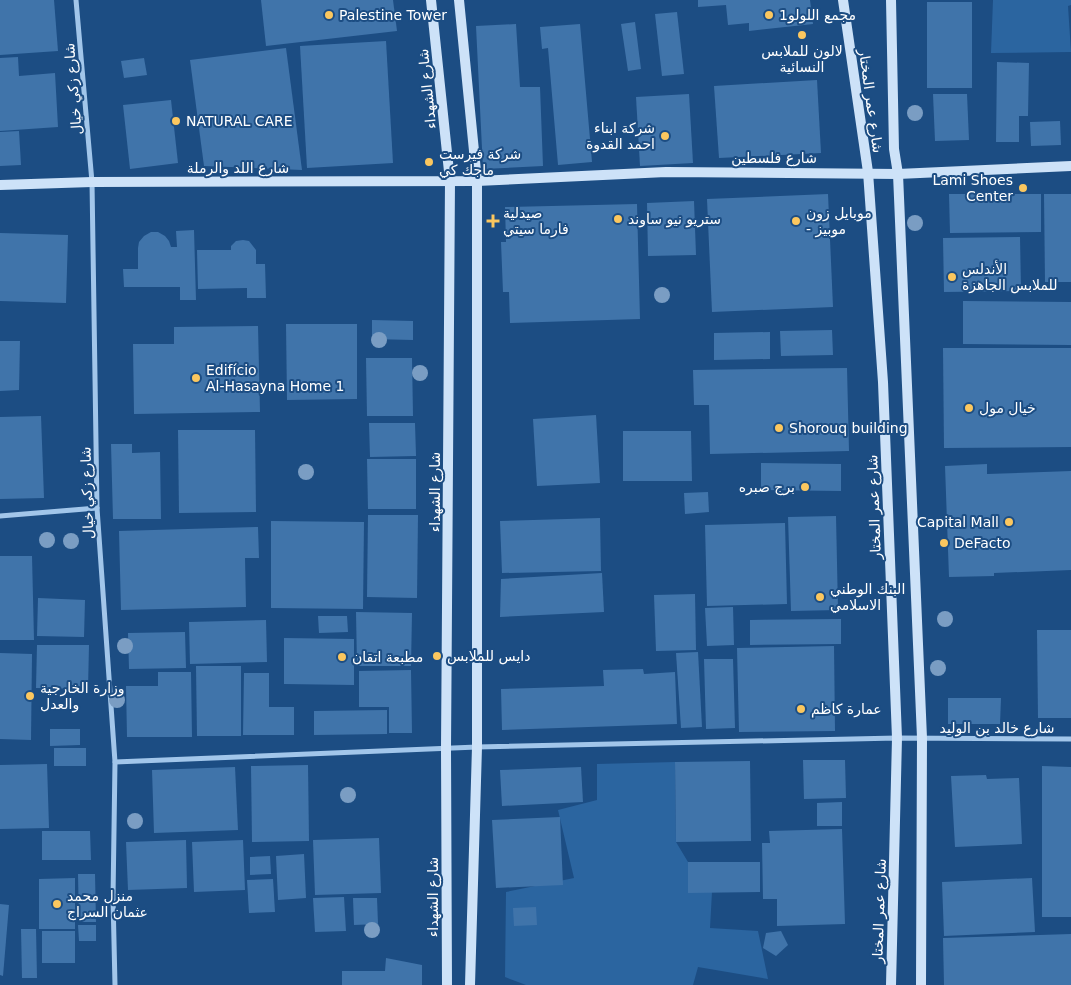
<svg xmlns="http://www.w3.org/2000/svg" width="1071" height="985" viewBox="0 0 1071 985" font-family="'DejaVu Sans',Cairo,sans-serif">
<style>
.green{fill:#2b65a0}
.building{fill:#4074aa}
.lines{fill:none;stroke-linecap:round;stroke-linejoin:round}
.street{stroke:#a2c6ea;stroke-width:5}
.secondary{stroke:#cde2f8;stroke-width:10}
.tree{fill:#7a9dc3}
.poi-dot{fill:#fbc75f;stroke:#1c4d83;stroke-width:2}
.labels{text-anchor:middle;stroke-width:4;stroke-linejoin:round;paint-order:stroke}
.poi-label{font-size:14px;fill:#fff;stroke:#1c4d83;text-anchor:start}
.street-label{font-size:14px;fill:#fff;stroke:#1c4d83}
</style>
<rect width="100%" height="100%" fill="#1c4d83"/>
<!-- green -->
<g class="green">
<path d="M993 0H1071V5L1068 6 1071 52 991 53Z"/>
<path d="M675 762 676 842 688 862V892H712L710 928 758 931 768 979 698 967 693 985H526L505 977 506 892 574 878 558 810 597 800V764Z"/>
</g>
<!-- building -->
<g class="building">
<path d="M0 0H54L58 51 0 55Z"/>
<path d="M261 0H393L397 31 266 46Z"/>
<path d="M698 0H810L813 24 749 31V23L728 25 726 5 698 7Z"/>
<rect x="927" y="2" width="45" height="86"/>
<path d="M677 12 684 74 662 76 655 14Z"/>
<path d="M635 22 641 69 628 71 621 24Z"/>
<path d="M516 24 520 87H540L543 166 483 169 476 26Z"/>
<path d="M580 24 592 162 558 165 548 48 542 49 540 27Z"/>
<path d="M386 41 393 163 307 168 300 46Z"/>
<path d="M286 48 302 170 204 166 190 60Z"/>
<path d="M18 57 19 76 55 73 58 127 0 131V58Z"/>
<path d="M144 58 147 75 124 78 121 61Z"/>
<path d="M997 62 1029 63 1028 116H1019V142H996Z"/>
<path d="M817 80 821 153 719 158 714 86Z"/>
<path d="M689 94 693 163 640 166 636 97Z"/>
<path d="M933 94H967L969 140 935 141Z"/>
<path d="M171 100 178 163 130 169 123 105Z"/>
<path d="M1060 121 1061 145 1031 146 1030 122Z"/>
<path d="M19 131 21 165 0 166V132Z"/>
<path d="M828 194 833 307 712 312 707 199Z"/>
<path d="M949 194H1041V232L950 233Z"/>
<path d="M1044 194H1071V282H1045Z"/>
<path d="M694 201 696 255 648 256 647 203Z"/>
<path d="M637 204 640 319 510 323 509 292H503L501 242H506L505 207Z"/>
<path d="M194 230 196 300H180V287H124L123 269H138V248L139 242 144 236 151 232H158L165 236 169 241 171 247H177L176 231Z"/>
<path d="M0 233 68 235 66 303 0 301Z"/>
<path d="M1020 237 1021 291 944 292 943 238Z"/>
<path d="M243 240 249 241 256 250V264H265L266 298H247V288L198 289 197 250H231V246L236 241Z"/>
<path d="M963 301 1071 302V345L963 344Z"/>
<path d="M372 320 413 321V340L372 339Z"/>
<path d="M286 324H357V399L287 400Z"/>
<path d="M258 326 260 412 134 414 133 344H174V327Z"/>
<path d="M832 330 833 355 781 356 780 331Z"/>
<path d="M770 332V359L714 360V333Z"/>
<path d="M0 341H20L19 390 0 391Z"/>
<path d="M943 348H1071V447L944 448Z"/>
<path d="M366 358H412L413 416H367Z"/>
<path d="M847 368 849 451 710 454 709 405H694L693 370Z"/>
<path d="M596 415 600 483 537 486 533 419Z"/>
<path d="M41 416 44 498 0 499V417Z"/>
<path d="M369 423H415L416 456 370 457Z"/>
<path d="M178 430H255L256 512 179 513Z"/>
<path d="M623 431H691L692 481H623Z"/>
<path d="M111 444H132V453L160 452 161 519H113Z"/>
<path d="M367 459H416V509H368Z"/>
<path d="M761 463 841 464V491L761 490Z"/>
<path d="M987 464V474L1071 471V570L994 573V576L949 577 945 466Z"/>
<path d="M708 492 709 512 685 514 684 493Z"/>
<path d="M368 515H418L417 598 367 597Z"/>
<path d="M836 516 838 610 791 611 788 517Z"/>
<path d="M600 518 601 571 502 573 500 521Z"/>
<path d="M271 521 364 522 363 609 271 608Z"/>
<path d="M785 523 787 604 707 606 705 525Z"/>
<path d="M258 527 259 558H245L246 607 121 610 119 531Z"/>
<path d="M0 556H32L34 640H0Z"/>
<path d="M602 573 604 612 500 617 501 579Z"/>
<path d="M695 594 696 650 656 651 654 595Z"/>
<path d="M38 598 85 600 84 637 37 636Z"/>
<path d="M733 607 734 645 707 646 705 608Z"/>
<path d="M356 612 412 613 411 666H357Z"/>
<path d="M318 616H347L348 632 319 633Z"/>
<path d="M841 619V644L750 645V620Z"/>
<path d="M266 620 267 662 190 664 189 622Z"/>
<path d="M1037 630H1071V718H1038Z"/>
<path d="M185 632 186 668 129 669 128 633Z"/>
<path d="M284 638 354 639V685L284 684Z"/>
<path d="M37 645H89L88 689 36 688Z"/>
<path d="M834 646 835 731 739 732 737 648Z"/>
<path d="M698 652 702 727 681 728 676 653Z"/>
<path d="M0 653 32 654 31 740 0 739Z"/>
<path d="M704 659H733L735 728 706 729Z"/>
<path d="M196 666H241V736H197Z"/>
<path d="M643 669 644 674 675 672 677 724 502 730 501 689 604 686 603 670Z"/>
<path d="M411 670 412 733H389V707H359V671Z"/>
<path d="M158 672H191L192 737H127L126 686H158Z"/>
<path d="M244 673H269V707H294V735H243Z"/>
<path d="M948 698H1001L1000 724H948Z"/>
<path d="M387 710V734L314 735V711Z"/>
<path d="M50 729H80V745L50 746Z"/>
<rect x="54" y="748" width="32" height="18"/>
<path d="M803 760H845L846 798 804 799Z"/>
<path d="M750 761 751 841 676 842 675 762Z"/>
<path d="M47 764 49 828 0 829V765Z"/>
<path d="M308 765 309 841 252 842 251 766Z"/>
<path d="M1042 766 1071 767V917H1042Z"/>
<path d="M235 767 238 830 154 833 152 770Z"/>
<path d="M581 767 583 802 502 806 500 770Z"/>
<path d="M986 775 987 779 1019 778 1022 844 955 847 951 776Z"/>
<path d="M842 802V826H817V803Z"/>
<path d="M560 817 563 885 496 888 492 820Z"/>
<path d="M842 829 845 924 777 926V899H763L762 843H770L769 831Z"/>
<path d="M42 831H90L91 860H42Z"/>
<path d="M379 838 381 893 315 895 313 840Z"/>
<path d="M186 840 187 888 128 890 126 842Z"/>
<path d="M243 840 245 890 194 892 192 842Z"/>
<path d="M304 854 306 898 278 900 276 856Z"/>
<path d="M270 856 271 874 250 875V857Z"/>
<path d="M688 862H760V892L688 893Z"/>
<path d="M78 874H95L96 922H79Z"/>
<path d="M75 878V929H39V879Z"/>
<path d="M1032 878 1035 932 944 936 942 882Z"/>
<path d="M273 879 275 912 249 913 247 880Z"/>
<path d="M344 897 346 931 315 932 313 898Z"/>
<path d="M353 898H377L378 924 354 925Z"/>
<path d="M0 904 9 905 3 976 0 975Z"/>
<path d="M536 907 537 925 514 926 513 908Z"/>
<path d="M78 925H96V941H79Z"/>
<path d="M21 929H36L37 978H22Z"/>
<rect x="42" y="931" width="33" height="32"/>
<path d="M781 931 788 945 776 956 763 948 766 933Z"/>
<path d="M1071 934V985H944L943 938Z"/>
<path d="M386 958 422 965V985H342V971H385Z"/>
</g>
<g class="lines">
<!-- street -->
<g class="street">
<path d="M76 0 92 182 97 508 115 762 113 898 115 985"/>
<path d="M0 516 97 508"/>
<path d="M115 762 477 747 897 738 1071 739"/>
</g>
<!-- secondary -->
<g class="secondary">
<path d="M431 0 450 181 446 749 447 985"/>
<path d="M459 0 477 181V747L470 985"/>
<path d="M843 0 868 172 883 382 897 738 891 985"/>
<path d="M891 0 894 149 898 174 922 738 921 985"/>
<path d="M0 185 92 182 477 181 666 172 898 174 1071 166"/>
</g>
</g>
<!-- trees -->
<g class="tree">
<circle cx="915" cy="113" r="8"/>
<circle cx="915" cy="223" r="8"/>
<circle cx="662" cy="295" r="8"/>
<circle cx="379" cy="340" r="8"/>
<circle cx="420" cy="373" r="8"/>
<circle cx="306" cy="472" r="8"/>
<circle cx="47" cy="540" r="8"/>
<circle cx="71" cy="541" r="8"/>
<circle cx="945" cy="619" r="8"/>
<circle cx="125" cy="646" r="8"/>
<circle cx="938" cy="668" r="8"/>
<circle cx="117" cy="700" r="8"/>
<circle cx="348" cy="795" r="8"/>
<circle cx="135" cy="821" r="8"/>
<circle cx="372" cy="930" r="8"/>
</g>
<!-- markers -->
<g class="poi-dot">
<circle cx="329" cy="15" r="5"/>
<circle cx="769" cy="15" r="5"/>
<circle cx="802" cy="35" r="5"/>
<circle cx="176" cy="121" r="5"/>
<circle cx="665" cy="136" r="5"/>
<circle cx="429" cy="162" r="5"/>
<circle cx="1023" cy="188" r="5"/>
<circle cx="618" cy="219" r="5"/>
<path d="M490.5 213.5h5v5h5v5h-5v5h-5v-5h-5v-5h5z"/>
<circle cx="796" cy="221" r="5"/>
<circle cx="952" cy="277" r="5"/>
<circle cx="196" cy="378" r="5"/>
<circle cx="969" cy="408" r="5"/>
<circle cx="779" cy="428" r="5"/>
<circle cx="805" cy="487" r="5"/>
<circle cx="1009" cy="522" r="5"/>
<circle cx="944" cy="543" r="5"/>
<circle cx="820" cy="597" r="5"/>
<circle cx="437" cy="656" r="5"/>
<circle cx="342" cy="657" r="5"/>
<circle cx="30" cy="696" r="5"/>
<circle cx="801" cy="709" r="5"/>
<circle cx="57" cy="904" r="5"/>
</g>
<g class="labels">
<!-- poi labels -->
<g class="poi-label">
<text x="339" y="20">Palestine Tower</text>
<text x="779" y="20">مجمع اللولو1</text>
<text x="802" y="56" text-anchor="middle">لالون للملابس<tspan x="802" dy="16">النسائية</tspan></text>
<text x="186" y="126">NATURAL CARE</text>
<text x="655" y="133" text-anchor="end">شركة ابناء<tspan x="655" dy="16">احمد القدوة</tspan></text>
<text x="439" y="159">شركة فيرست<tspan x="439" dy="16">ماجك كي</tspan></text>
<text x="1013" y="185" text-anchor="end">Lami Shoes<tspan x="1013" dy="16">Center</tspan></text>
<text x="503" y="218">صيدلية<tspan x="503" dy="16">فارما سيتي</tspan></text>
<text x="806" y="218">موبايل زون<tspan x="806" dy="16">- موبيز</tspan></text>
<text x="628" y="224">ستريو نيو ساوند</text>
<text x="962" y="274">الأندلس<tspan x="962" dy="16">للملابس الجاهزة</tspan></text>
<text x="206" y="375">Edifício<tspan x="206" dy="16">Al-Hasayna Home 1</tspan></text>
<text x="979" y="413">خيال مول</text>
<text x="789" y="433">Shorouq building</text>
<text x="795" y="492" text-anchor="end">برج صبره</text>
<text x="999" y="527" text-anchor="end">Capital Mall</text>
<text x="954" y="548">DeFacto</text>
<text x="830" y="594">البنك الوطني<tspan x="830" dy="16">الاسلامي</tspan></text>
<text x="447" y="661">دايس للملابس</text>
<text x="352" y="662">مطبعة اتقان</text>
<text x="40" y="693">وزارة الخارجية<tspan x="40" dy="16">والعدل</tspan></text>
<text x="811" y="714">عمارة كاظم</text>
<text x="67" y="901">منزل محمد<tspan x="67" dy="16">عثمان السراج</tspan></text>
</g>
<!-- street labels -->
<g class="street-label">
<text transform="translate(73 89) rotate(-95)" y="5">شارع زكي خيال</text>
<text transform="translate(427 89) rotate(-96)" y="5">شارع الشهداء</text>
<text transform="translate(871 101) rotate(82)" y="5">شارع عمر المختار</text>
<text x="774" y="163">شارع فلسطين</text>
<text x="238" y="173">شارع اللد والرملة</text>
<text transform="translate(435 492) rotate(-90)" y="5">شارع الشهداء</text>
<text transform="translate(87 493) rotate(-92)" y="5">شارع زكي خيال</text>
<text transform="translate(874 507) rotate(-92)" y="5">شارع عمر المختار</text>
<text x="997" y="733">شارع خالد بن الوليد</text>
<text transform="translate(433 897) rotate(-90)" y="5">شارع الشهداء</text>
<text transform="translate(879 911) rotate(-88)" y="5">شارع عمر المختار</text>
</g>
</g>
</svg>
